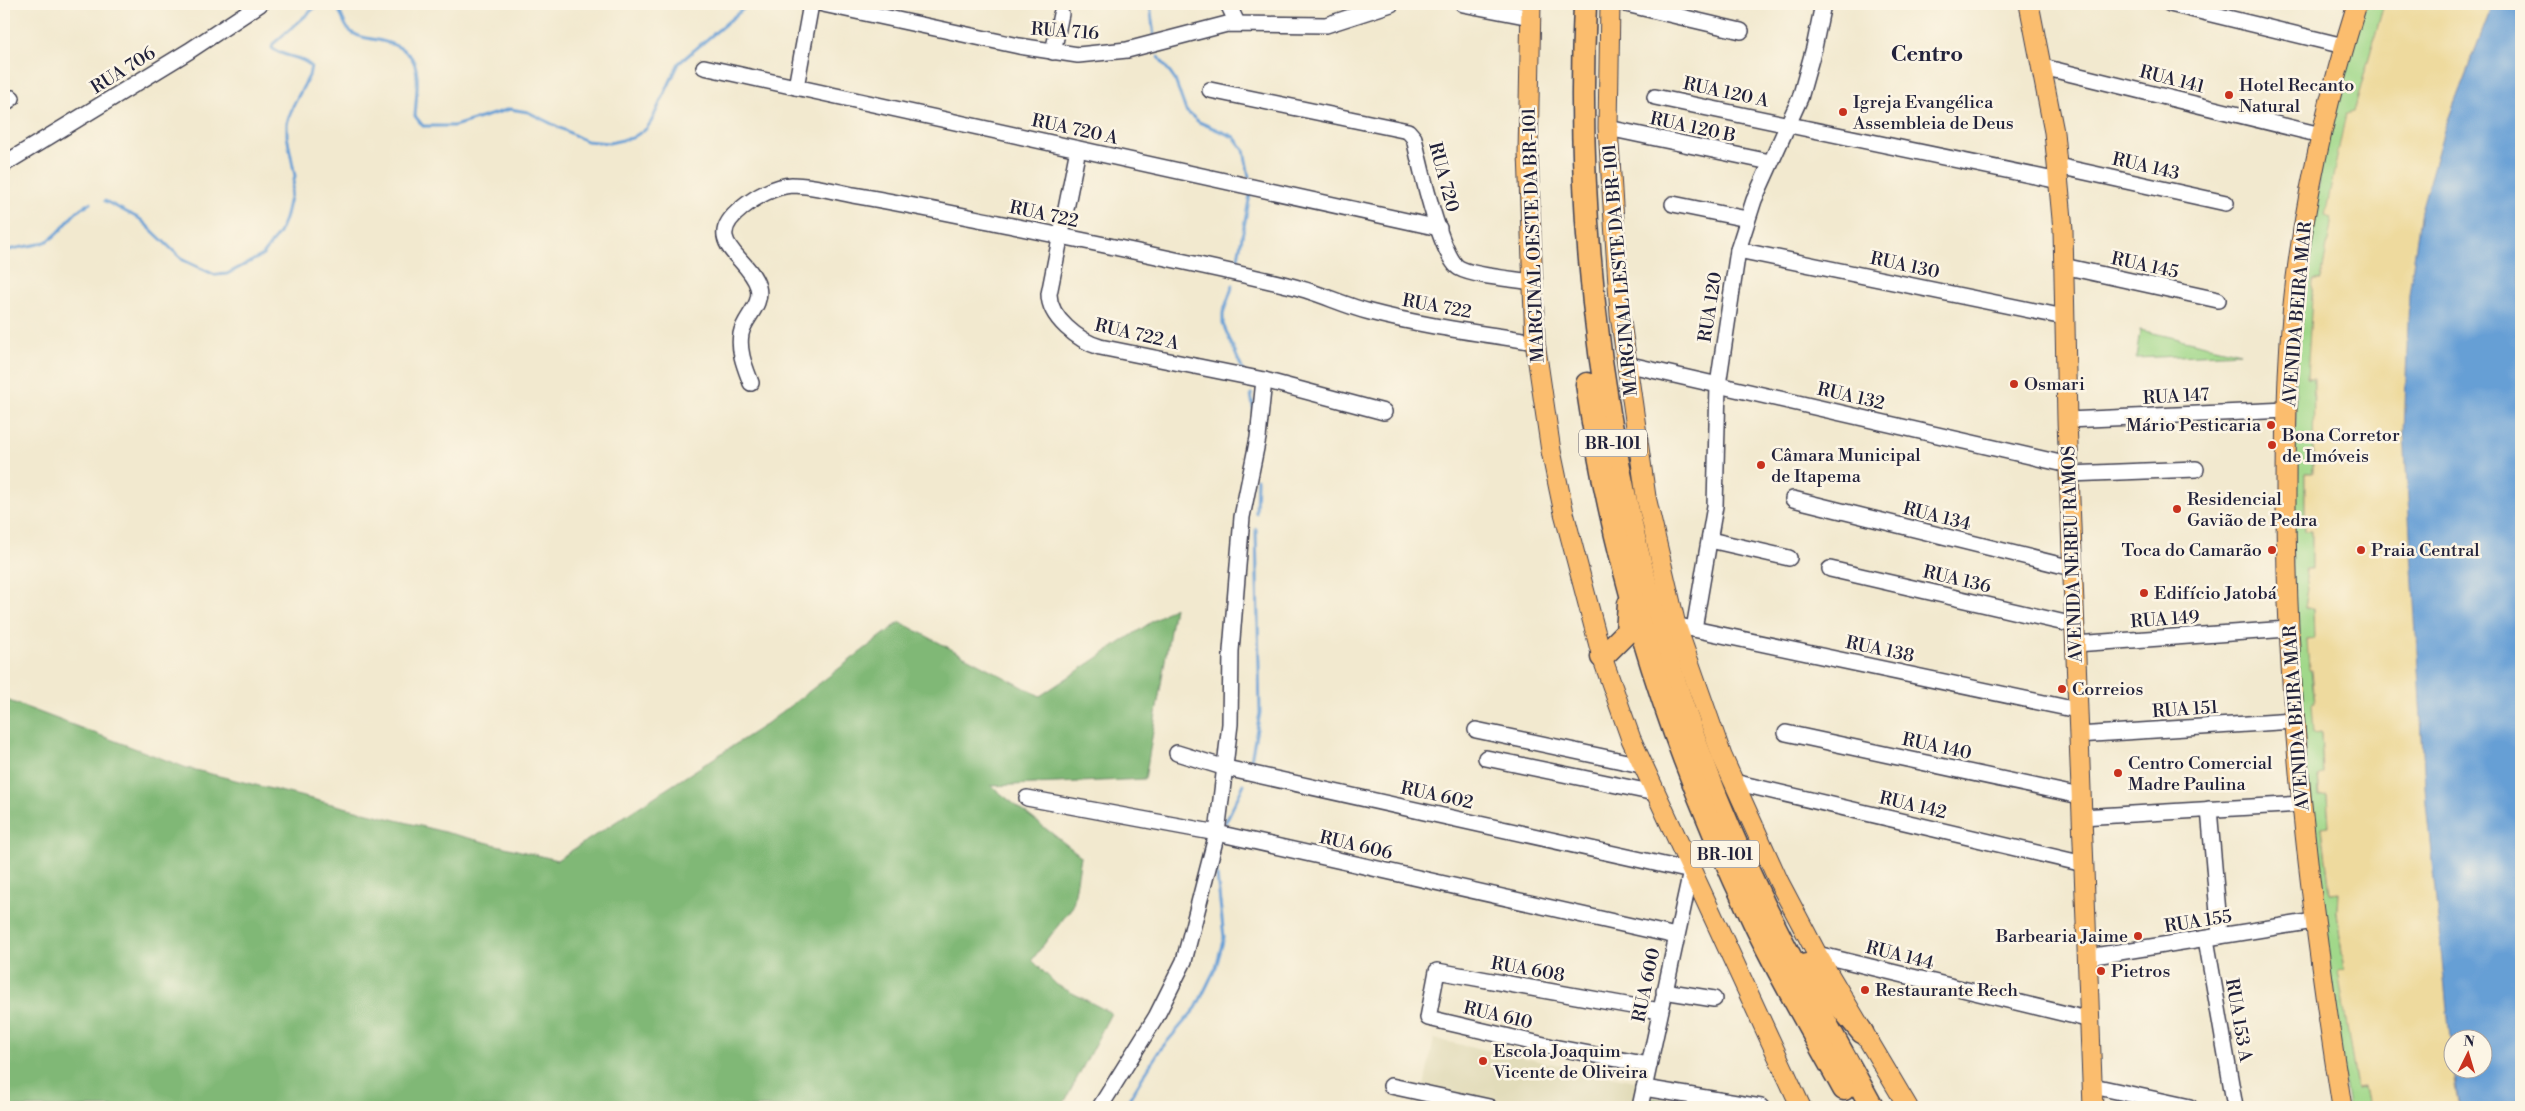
<svg xmlns="http://www.w3.org/2000/svg" width="2525" height="1111" viewBox="0 0 2525 1111" font-family="'Libre Bodoni',serif">
<style>
.built{fill:#e2dcba}
.green{fill:#a1d88a;stroke:#627d62}
.forest{fill:#80b876;stroke:#516d58}
.sand{fill:#eeda9e;stroke:#887e6c}
.water{fill:#669fd5;stroke:#446088}
.lines{fill:none;stroke-linecap:round;stroke-linejoin:round}
.stream{stroke:#669fd5;stroke-width:3}
.minor-casing{stroke:#414051;stroke-width:18}
.major-casing{stroke:#414051;stroke-width:21}
.highway-casing{stroke:#414051;stroke-width:25}
.minor{stroke:#fff;stroke-width:15}
.major{stroke:#fbbd6e;stroke-width:19}
.highway{stroke:#fbbd6e;stroke-width:22}
.poi-dot{fill:#c8321e;stroke:#fcf5e5;stroke-width:2}
.labels{text-anchor:middle;stroke-width:5;stroke-linejoin:round;paint-order:stroke}
.shield{fill:#fcf5e5;stroke:#63616e;stroke-width:1}
.shield-label{font-size:16px;font-weight:bold;fill:#22223b}
.street-label{font-size:18px;fill:#22223b;stroke:#fcf5e5}
.poi-label{font-size:18px;fill:#22223b;stroke:#fcf5e5;text-anchor:start}
.district-label{font-size:22px;font-weight:bold;fill:#22223b;stroke:#fcf5e5}
</style>
<rect width="100%" height="100%" fill="#fcf5e5"/>
<filter id="ink" filterUnits="userSpaceOnUse"><feTurbulence type="fractalNoise" baseFrequency=".02" numOctaves="2"/><feDisplacementMap in="SourceGraphic" scale="10" xChannelSelector="R" yChannelSelector="G"/><feConvolveMatrix kernelMatrix="1 2 1 2 8 2 1 2 1" color-interpolation-filters="sRGB"/></filter>
<filter id="wash" filterUnits="userSpaceOnUse"><feTurbulence type="fractalNoise" baseFrequency=".0096" numOctaves="4" result="noise"/><feDisplacementMap in="SourceGraphic" scale="20" xChannelSelector="R" yChannelSelector="G"/><feGaussianBlur stdDeviation="1.12" result="paint"/><feColorMatrix in="noise" values="0 0 0 0 0 0 0 0 0 0 0 0 0 0 0 0 0 1.4 0 .05"/><feComposite in="paint" operator="in"/></filter>
<g filter="url(#wash)">
<rect width="100%" height="100%" fill="#f2e9cf"/>
<!-- built -->
<path class="built" d="M1434 1039 1639 1082 1634 1107H1526L1424 1086Z"/>
<!-- green -->
<g class="green">
<path d="M2363 4H2384L2354 112 2321 280H2313L2308 378H2314L2313 473H2305V530L2312 531V569H2306L2308 589 2305 608H2313L2314 639 2307 640 2315 703 2314 733 2321 732 2323 773 2318 775 2319 796 2327 795 2329 826 2322 827 2330 893 2338 892 2337 912 2344 970 2339 971 2357 1088 2364 1087 2368 1107H2348L2322 938 2291 590 2298 314 2324 148Z"/>
<path d="M2140 330 2240 353 2136 358Z"/>
<path d="M1648 1098 1715 1107H1647Z"/>
</g>
<!-- forest -->
<path class="forest" d="M1174 607 1145 779 991 786 1081 856 1073 906 1032 960 1057 985 1111 1013 1062 1107H4V699L187 768 557 860 765 725 900 622 1040 696Z"/>
<!-- sand -->
<path class="sand" d="M2384 4H2493L2444 130 2452 1068 2459 1107H2368L2364 1087 2357 1088 2338 971 2344 970 2337 911 2338 892 2330 893 2322 827 2329 826 2327 795 2320 796 2318 774 2323 773 2321 732 2314 733 2312 704 2315 703 2312 670H2309L2307 640 2314 639 2313 608H2305L2308 589 2305 569H2312V531H2305V473H2313L2314 378H2307L2313 280H2321L2332 218 2325 216 2346 113 2354 111Z"/>
<!-- water -->
<path class="water" d="M2493 4H2521V1107H2459L2454 1069 2482 1068V1038H2452V1058L2426 803 2404 433 2409 294 2421 210 2444 130Z"/>
<g class="lines">
<!-- stream -->
<g class="stream">
<path d="M336 4C340 11 343 22 348 29 354 36 364 38 372 39 426 48 418 72 415 116L423 126H454L510 109 528 112 586 141 609 143 632 138 646 129 651 122 679 63 749 4"/>
<path d="M1150 4 1154 37"/>
<path d="M1159 57 1175 80 1186 111 1199 122 1234 137 1244 150 1249 177"/>
<path d="M105 201 140 219 183 260 215 275 227 274 263 255 279 233 285 219 295 176 287 136V123L293 106 309 76 311 66C300 55 284 58 272 48L273 44 319 4"/>
<path d="M4 252C19 245 35 248 49 240 66 230 71 210 91 203"/>
<path d="M1237 263 1250 195"/>
<path d="M1233 285 1223 313V324L1243 371"/>
<path d="M1251 394 1254 413"/>
<path d="M1256 513 1257 479"/>
<path d="M1250 765 1260 713 1256 529"/>
<path d="M1225 823 1244 784"/>
<path d="M1124 1107 1159 1051 1196 1008 1216 967 1224 937 1216 867"/>
</g>
</g>
</g>
<g filter="url(#ink)">
<g class="lines">
<defs>
<g id="minor">
<path d="M823 4 1019 46 1078 55 1127 50 1227 24 1326 25 1391 4"/>
<path d="M1228 4 1237 23"/>
<path d="M1463 4 1530 17"/>
<path d="M1626 4 1741 31"/>
<path d="M2170 4 2344 46"/>
<path d="M1053 52 1061 14"/>
<path d="M704 67 1439 228"/>
<path d="M2043 67 2321 135"/>
<path d="M796 87 811 4"/>
<path d="M1210 90 1408 131 1414 138C1419 161 1441 258 1459 268 1473 276 1514 279 1532 282"/>
<path d="M1655 97 2059 181"/>
<path d="M4 104 12 98"/>
<path d="M1608 128 1770 162"/>
<path d="M1078 149 1049 294C1049 318 1079 341 1100 347L1264 380 1384 412"/>
<path d="M4 164 189 51 260 4"/>
<path d="M2058 166 2226 203"/>
<path d="M1673 204 1747 219"/>
<path d="M1738 250 2064 317"/>
<path d="M2063 266 2218 300"/>
<path d="M1626 364 2069 465"/>
<path d="M751 383C745 367 738 351 741 334 744 317 763 306 758 287 749 256 699 242 742 208 755 197 775 186 792 185 812 185 833 191 853 195 901 203 949 213 998 223 1094 243 1191 262 1287 285 1316 291 1342 305 1370 312 1423 326 1480 333 1535 342"/>
<path d="M2067 420 2287 410"/>
<path d="M2069 474 2196 469"/>
<path d="M1793 499 2072 568"/>
<path d="M1710 540 1789 558"/>
<path d="M1830 569 2074 625"/>
<path d="M1684 627 2077 710"/>
<path d="M1694 629 1715 506 1718 385 1738 250 1754 200 1800 98 1814 48 1823 4"/>
<path d="M2075 644 2288 629"/>
<path d="M1476 730 1641 765"/>
<path d="M1786 733 2080 796"/>
<path d="M2078 735 2294 721"/>
<path d="M1177 753 1226 768 1691 871 1640 1107"/>
<path d="M1486 758 1655 793"/>
<path d="M1734 782 2084 864"/>
<path d="M1027 798 1217 833 1676 936"/>
<path d="M2209 809 2220 936"/>
<path d="M2081 817 2302 804"/>
<path d="M2206 939 2235 1107"/>
<path d="M1817 954 2091 1020"/>
<path d="M2088 957 2314 921"/>
<path d="M1664 991 1714 999"/>
<path d="M1649 1065 1553 1047 1428 1018 1437 971 1660 1011"/>
<path d="M1391 1086 1489 1107"/>
<path d="M2093 1086 2190 1107"/>
<path d="M1644 1088 1761 1107"/>
<path d="M1100 1107 1156 1017 1184 961 1217 833 1230 724 1231 651 1242 517 1258 438 1264 380"/>
</g>
<g id="major">
<path d="M1531 4 1528 153 1535 342 1551 451 1564 513 1602 657 1631 739 1801 1107"/>
<path d="M1610 4 1608 128 1620 315 1646 497 1676 625 1722 756 1779 882 1817 954 1908 1107"/>
<path d="M2029 4 2054 132 2063 230 2067 420 2093 1107"/>
<path d="M2342 1107C2310 906 2286 704 2286 500 2286 416 2287 332 2300 249 2312 166 2332 84 2357 4"/>
</g>
<g id="highway">
<path d="M1585 4C1571 316 1629 625 1765 907 1798 975 1836 1041 1872 1107"/>
<path d="M1587 384C1614 570 1673 753 1754 922 1781 979 1814 1034 1844 1089"/>
<path d="M1602 657 1627 632 1629 604"/>
<path d="M1806 965 1862 1032"/>
</g>
</defs>
<!-- minor casing -->
<use href="#minor" class="minor-casing"/>
<!-- major casing -->
<use href="#major" class="major-casing"/>
<!-- highway casing -->
<use href="#highway" class="highway-casing"/>
<!-- minor -->
<use href="#minor" class="minor"/>
<!-- major -->
<use href="#major" class="major"/>
<!-- highway -->
<use href="#highway" class="highway"/>
</g>
</g>
<!-- markers -->
<g class="poi-dot">
<circle cx="2229" cy="95" r="5"/>
<circle cx="1843" cy="112" r="5"/>
<circle cx="2014" cy="384" r="5"/>
<circle cx="2271" cy="425" r="5"/>
<circle cx="2272" cy="445" r="5"/>
<circle cx="1761" cy="465" r="5"/>
<circle cx="2177" cy="509" r="5"/>
<circle cx="2272" cy="550" r="5"/>
<circle cx="2361" cy="550" r="5"/>
<circle cx="2144" cy="593" r="5"/>
<circle cx="2062" cy="689" r="5"/>
<circle cx="2118" cy="773" r="5"/>
<circle cx="2138" cy="936" r="5"/>
<circle cx="2101" cy="971" r="5"/>
<circle cx="1865" cy="990" r="5"/>
<circle cx="1483" cy="1061" r="5"/>
</g>
<g class="labels">
<!-- shield labels -->
<g class="shield">
<rect x="1579" y="429.5" width="68" height="27" rx="4"/>
<rect x="1691" y="840.5" width="68" height="27" rx="4"/>
</g>
<g class="shield-label">
<text x="1613" y="449">BR-101</text>
<text x="1725" y="860">BR-101</text>
</g>
<!-- street labels -->
<g class="street-label">
<text transform="translate(1065 31) rotate(4)" y="6">RUA 716</text>
<text transform="translate(123 70) rotate(-32)" y="6">RUA 706</text>
<text transform="translate(2172 79) rotate(14)" y="6">RUA 141</text>
<text transform="translate(1726 92) rotate(12)" y="6">RUA 120 A</text>
<text transform="translate(1693 127) rotate(12)" y="6">RUA 120 B</text>
<text transform="translate(1075 129) rotate(12)" y="6">RUA 720 A</text>
<text transform="translate(2146 166) rotate(13)" y="6">RUA 143</text>
<text transform="translate(1444 177) rotate(75)" y="6">RUA 720</text>
<text transform="translate(1044 214) rotate(12)" y="6">RUA 722</text>
<text transform="translate(1533 235) rotate(-92)" y="6">MARGINAL OESTE DA BR-101</text>
<text transform="translate(1905 265) rotate(12)" y="6">RUA 130</text>
<text transform="translate(2145 265) rotate(12)" y="6">RUA 145</text>
<text transform="translate(1620 270) rotate(-95)" y="6">MARGINAL LESTE DA BR-101</text>
<text transform="translate(1437 306) rotate(10)" y="6">RUA 722</text>
<text transform="translate(1710 307) rotate(-81)" y="6">RUA 120</text>
<text transform="translate(2297 314) rotate(-85)" y="6">AVENIDA BEIRA MAR</text>
<text transform="translate(1137 334) rotate(13)" y="6">RUA 722 A</text>
<text transform="translate(1851 396) rotate(13)" y="6">RUA 132</text>
<text transform="translate(2176 396) rotate(-3)" y="6">RUA 147</text>
<text transform="translate(1937 516) rotate(14)" y="6">RUA 134</text>
<text transform="translate(2072 554) rotate(-92)" y="6">AVENIDA NEREU RAMOS</text>
<text transform="translate(1957 579) rotate(13)" y="6">RUA 136</text>
<text transform="translate(2165 619) rotate(-4)" y="6">RUA 149</text>
<text transform="translate(1880 649) rotate(12)" y="6">RUA 138</text>
<text transform="translate(2185 709) rotate(-4)" y="6">RUA 151</text>
<text transform="translate(2296 718) rotate(-94)" y="6">AVENIDA BEIRA MAR</text>
<text transform="translate(1937 746) rotate(12)" y="6">RUA 140</text>
<text transform="translate(1437 795) rotate(12)" y="6">RUA 602</text>
<text transform="translate(1913 805) rotate(13)" y="6">RUA 142</text>
<text transform="translate(1356 845) rotate(13)" y="6">RUA 606</text>
<text transform="translate(2198 921) rotate(-9)" y="6">RUA 155</text>
<text transform="translate(1900 955) rotate(14)" y="6">RUA 144</text>
<text transform="translate(1528 969) rotate(10)" y="6">RUA 608</text>
<text transform="translate(1646 985) rotate(-78)" y="6">RUA 600</text>
<text transform="translate(1498 1015) rotate(13)" y="6">RUA 610</text>
<text transform="translate(2239 1020) rotate(80)" y="6">RUA 153 A</text>
</g>
<!-- poi labels -->
<g class="poi-label">
<text x="2239" y="91">Hotel Recanto<tspan x="2239" dy="21">Natural</tspan></text>
<text x="1853" y="108">Igreja Evangélica<tspan x="1853" dy="21">Assembleia de Deus</tspan></text>
<text x="2024" y="390">Osmari</text>
<text x="2261" y="431" text-anchor="end">Mário Pesticaria</text>
<text x="2282" y="441">Bona Corretor<tspan x="2282" dy="21">de Imóveis</tspan></text>
<text x="1771" y="461">Câmara Municipal<tspan x="1771" dy="21">de Itapema</tspan></text>
<text x="2187" y="505">Residencial<tspan x="2187" dy="21">Gavião de Pedra</tspan></text>
<text x="2262" y="556" text-anchor="end">Toca do Camarão</text>
<text x="2371" y="556">Praia Central</text>
<text x="2154" y="599">Edifício Jatobá</text>
<text x="2072" y="695">Correios</text>
<text x="2128" y="769">Centro Comercial<tspan x="2128" dy="21">Madre Paulina</tspan></text>
<text x="2128" y="942" text-anchor="end">Barbearia Jaime</text>
<text x="2111" y="977">Pietros</text>
<text x="1875" y="996">Restaurante Rech</text>
<text x="1493" y="1057">Escola Joaquim<tspan x="1493" dy="21">Vicente de Oliveira</tspan></text>
</g>
<!-- district labels -->
<g class="district-label">
<text x="1927" y="61">Centro</text>
</g>
</g>
<!-- margin -->
<rect width="2525" height="1111" fill="none" stroke="#fcf5e5" stroke-width="20"/>
<!-- north arrow -->
<g transform="translate(2468 1054) rotate(5)"><circle r="24" fill="#fcf5e5" stroke="#a5a1a1"/>
<path d="M0-4L9 19L0 12L-9 19Z" fill="#c8321e"/>
<text y="-8" font-size="14" font-weight="bold" text-anchor="middle" fill="#22223b">N</text>
</g>
</svg>
